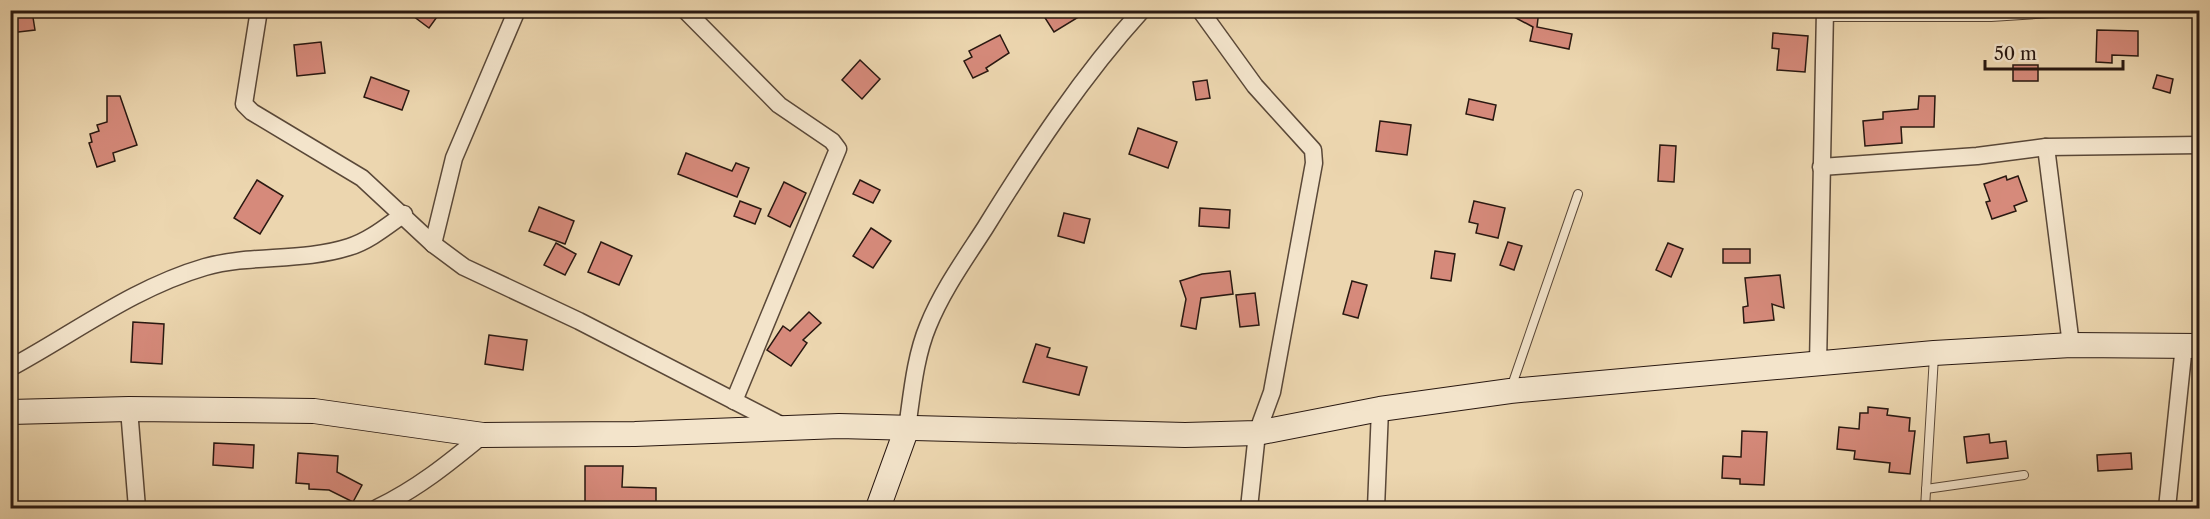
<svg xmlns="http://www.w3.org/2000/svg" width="2210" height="519" viewBox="0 0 2210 519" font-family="'Libre Caslon Text',serif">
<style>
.building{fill:#d68a7b;stroke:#291811;stroke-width:1.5}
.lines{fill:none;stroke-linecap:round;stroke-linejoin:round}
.lane-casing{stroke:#5a4838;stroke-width:10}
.street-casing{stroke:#5a4838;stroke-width:19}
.secondary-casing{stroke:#291811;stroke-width:26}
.lane{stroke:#f3e4cb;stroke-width:8}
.street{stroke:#f3e4cb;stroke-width:16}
.secondary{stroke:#f3e4cb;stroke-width:24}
</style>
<rect width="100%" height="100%" fill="#ecd6af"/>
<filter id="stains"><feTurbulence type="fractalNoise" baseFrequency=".00333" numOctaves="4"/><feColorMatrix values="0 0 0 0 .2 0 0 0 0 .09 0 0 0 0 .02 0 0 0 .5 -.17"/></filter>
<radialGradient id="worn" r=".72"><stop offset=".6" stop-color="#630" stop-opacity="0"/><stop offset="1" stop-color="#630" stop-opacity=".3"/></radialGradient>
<!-- building -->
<g class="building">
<path d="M405 10H442L429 28Z"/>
<path d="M1040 10H1090L1054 32Z"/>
<path d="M1501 10H1539L1537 27 1572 34 1569 49 1530 41 1533 27Z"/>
<path d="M32 11 35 30 10 33V14Z"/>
<path d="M2097 30 2138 31V56L2112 55V63L2096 62Z"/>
<path d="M1773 33 1808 36 1805 72 1777 70 1779 49 1772 48Z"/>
<path d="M1000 35 1009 53 986 68 988 71 973 78 964 61 972 57 969 51Z"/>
<path d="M321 42 325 73 297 76 294 45Z"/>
<path d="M860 60 880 79 862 99 842 80Z"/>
<rect x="2013" y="65" width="25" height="16"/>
<path d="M2157 75 2173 79 2170 93 2153 88Z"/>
<path d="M371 77 409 91 402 110 364 97Z"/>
<path d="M1207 80 1210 98 1196 100 1193 82Z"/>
<path d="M107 96H120L137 145 113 153 115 161 97 167 89 143 92 142 90 134 99 131 97 125 107 122Z"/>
<path d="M1919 96H1935L1934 127H1901L1902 143 1865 146 1863 121 1883 119V112L1918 109Z"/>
<path d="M1469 99 1496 105 1493 120 1466 114Z"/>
<path d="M1380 121 1411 125 1407 155 1376 151Z"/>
<path d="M1138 128 1177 142 1168 168 1129 154Z"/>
<path d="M1660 145 1676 146 1674 182 1658 181Z"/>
<path d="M686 153 732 171 736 163 749 168 737 197 678 174Z"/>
<path d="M2006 176 2007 180 2018 176 2027 201 2014 206 2016 211 1992 219 1986 202 1990 201 1984 184Z"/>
<path d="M257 180 283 196 260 234 234 218Z"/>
<path d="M860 180 880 190 873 203 853 194Z"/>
<path d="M784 182 806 193 790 227 768 216Z"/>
<path d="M740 201 761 209 755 224 734 216Z"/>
<path d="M1474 201 1505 208 1498 238 1476 233 1478 224 1469 222Z"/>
<path d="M539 207 574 221 565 244 529 231Z"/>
<path d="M1200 208 1230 210 1229 228 1199 226Z"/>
<path d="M1064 213 1090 219 1084 243 1058 236Z"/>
<path d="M871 228 891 241 873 268 853 256Z"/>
<path d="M601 242 632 256 619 285 588 272Z"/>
<path d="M1508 242 1522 246 1514 270 1500 265Z"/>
<path d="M556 243 576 254 565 275 544 265Z"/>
<path d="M1668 243 1683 249 1671 277 1656 270Z"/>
<rect x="1723" y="249" width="27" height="14"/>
<path d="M1435 251 1455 254 1451 281 1431 278Z"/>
<path d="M1230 271 1233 294 1201 298 1196 329 1181 326 1186 299 1180 281 1202 274Z"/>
<path d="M1780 275 1784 308 1772 304 1774 320 1744 323 1743 307 1748 306 1745 278Z"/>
<path d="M1352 281 1367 285 1358 318 1343 314Z"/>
<path d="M1255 293 1259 325 1240 327 1236 295Z"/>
<path d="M809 312 821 323 803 340 807 343 791 366 767 350 783 326 790 331Z"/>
<path d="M133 322 164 324 162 364 131 362Z"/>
<path d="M489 335 527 340 523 370 485 364Z"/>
<path d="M1036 344 1050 348 1047 357 1087 367 1079 395 1023 382Z"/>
<path d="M1868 407 1888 409 1887 415 1910 418 1909 431H1915L1910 474 1889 472 1890 463 1854 459 1855 451 1837 449 1839 427 1859 429 1860 413H1868Z"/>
<path d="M1742 431 1767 432 1764 485 1740 484V479L1722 478 1723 456 1741 457Z"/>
<path d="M1989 434 1990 443 2006 441 2008 458 1967 463 1964 437Z"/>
<path d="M214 443 254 445 253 468 213 465Z"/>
<path d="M298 453 338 456 337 472 362 485 353 502 329 490 309 489V484L296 483Z"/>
<path d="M2131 453 2132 469 2098 471 2097 455Z"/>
<path d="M585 466H623L622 487 656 488V508H585Z"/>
</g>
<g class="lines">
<defs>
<g id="lane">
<path d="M1825 17H1991L2081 11"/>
<path d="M1511 388 1578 194"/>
<path d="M1926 489 2024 475"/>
<path d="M1925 508 1934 356"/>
</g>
<g id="street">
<path d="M259 10 244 104 252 112 362 178 433 244 464 267 579 321 785 427"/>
<path d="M685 10 779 105 832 141 838 149 734 401"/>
<path d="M1200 10 1255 86 1313 150 1314 163 1272 392 1257 433 1249 508"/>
<path d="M2046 147 2071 345"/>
<path d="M1821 167 1977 156 2046 147 2200 145"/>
<path d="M433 244 454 158 517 10"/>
<path d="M1818 365 1825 10"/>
<path d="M10 368C75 333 133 288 205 267 251 254 302 262 349 247 369 241 387 226 404 214"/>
<path d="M129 409 137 508"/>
<path d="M907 428C912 394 915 357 928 326 942 291 965 259 985 228 1032 152 1082 76 1142 10"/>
<path d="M377 508C417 489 449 463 483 435"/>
<path d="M1376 508 1380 409"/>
<path d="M2167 508 2184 345"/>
</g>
<g id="secondary">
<path d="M10 412 129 409 314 411 483 435 635 434 839 426 1185 435 1257 433 1380 409 1510 391 1934 353 2071 345 2200 346"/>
<path d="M878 508 907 428"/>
</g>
</defs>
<!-- lane casing -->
<use href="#lane" class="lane-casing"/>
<!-- street casing -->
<use href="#street" class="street-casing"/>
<!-- secondary casing -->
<use href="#secondary" class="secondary-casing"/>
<!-- lane -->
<use href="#lane" class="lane"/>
<!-- street -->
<use href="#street" class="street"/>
<!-- secondary -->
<use href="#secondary" class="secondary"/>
</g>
<!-- margin -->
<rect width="2210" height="519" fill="none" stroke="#ecd6af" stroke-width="36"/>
<rect x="12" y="12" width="2186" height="495" fill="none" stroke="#291811" stroke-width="3"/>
<rect x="18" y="18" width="2174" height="483" fill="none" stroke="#291811" stroke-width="1.5"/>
<!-- scale -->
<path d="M1985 60v9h138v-9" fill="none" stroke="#291811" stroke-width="3"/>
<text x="1994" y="60" font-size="18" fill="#291811" stroke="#f3e4cb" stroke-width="4.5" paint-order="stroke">50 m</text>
<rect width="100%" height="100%" filter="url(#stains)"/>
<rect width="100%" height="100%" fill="url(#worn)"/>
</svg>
